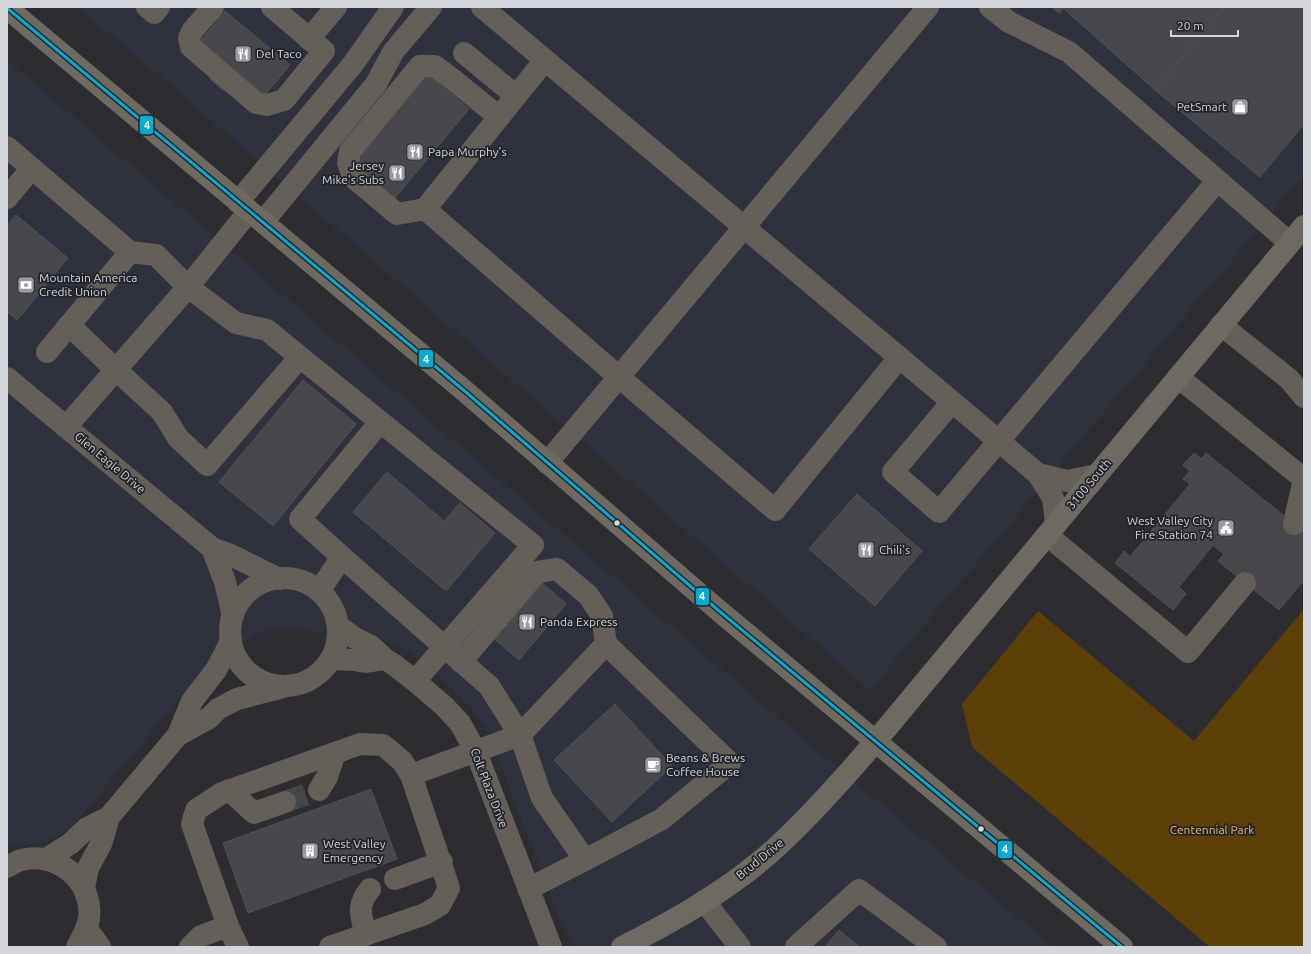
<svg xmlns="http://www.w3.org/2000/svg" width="1311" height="954" viewBox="0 0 1311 954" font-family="Ubuntu,sans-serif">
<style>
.built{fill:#2f313c}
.green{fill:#5c4007}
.building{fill:#48484c;stroke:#525256}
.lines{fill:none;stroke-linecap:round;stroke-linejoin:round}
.minor-tunnel{stroke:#46464a;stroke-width:22;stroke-dasharray:22 11;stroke-linecap:butt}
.minor{stroke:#645f59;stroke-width:22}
.major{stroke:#6e6961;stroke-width:22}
.bus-1-casing{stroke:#212329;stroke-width:6}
.bus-1{stroke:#06acd0;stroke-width:3}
.bus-dot{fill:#d5d6db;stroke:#212329;stroke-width:1.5}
.labels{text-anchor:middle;stroke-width:3.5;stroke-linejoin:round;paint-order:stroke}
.poi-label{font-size:12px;fill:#d5d6db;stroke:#212329;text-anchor:start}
.street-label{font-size:12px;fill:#d5d6db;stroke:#212329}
.park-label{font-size:12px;fill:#f1bb64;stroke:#212329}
.line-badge{stroke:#212329;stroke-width:1.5}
.badge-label{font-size:11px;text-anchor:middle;font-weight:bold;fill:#fff}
</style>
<rect width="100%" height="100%" fill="#2d2d31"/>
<!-- built -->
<g class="built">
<path d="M77 7H1304V175L870 690 131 51Z"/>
<path d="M7 60 806 741 1053 947H574L557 913 504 774 484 726 472 709 442 679 409 652 394 644 371 635 267 628 202 671 73 826 64 833 44 843 7 846Z"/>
</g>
<!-- green -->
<path class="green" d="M1304 609V947H1210L972 747 962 704 1038 611 1194 741Z"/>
<!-- building -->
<g class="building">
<path d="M1052 7H1064L1059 13Z"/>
<path d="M1064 7H1224L1155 90 1063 8Z"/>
<path d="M1224 7H1304V124L1260 177 1155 90Z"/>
<path d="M225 11 290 65 260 101 233 79 224 91 210 79 222 64 198 44Z"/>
<path d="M425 71 469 109 394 199 356 168 355 154Z"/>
<path d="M16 215 68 258 17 320 7 312V226Z"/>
<path d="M303 380 356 424 273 526 219 482Z"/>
<path d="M1194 453 1201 459 1206 453 1304 532V580L1279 610 1218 561 1224 554 1213 545 1179 587 1186 594 1173 610 1115 563 1124 551 1130 557 1190 484 1183 479 1190 471 1183 465Z"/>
<path d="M387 472 444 521 460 503 495 533 446 591 353 512Z"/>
<path d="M857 494 922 551 875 606 809 549Z"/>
<path d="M539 580 566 604 519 660 491 636Z"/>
<path d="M615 704 672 766 612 822 554 760Z"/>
<path d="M371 789 397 859 248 913 223 843Z"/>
<path d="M839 930 859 947H825Z"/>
</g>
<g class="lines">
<!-- minor-tunnel -->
<g class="minor-tunnel">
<path d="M1245 583 1294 524"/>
<path d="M285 802 319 790"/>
</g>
<!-- minor -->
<g class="minor">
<path d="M147 7 154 13 159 7"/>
<path d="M213 7 193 30 189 38 191 47 256 103 267 105 284 100 324 51 272 7"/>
<path d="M482 7 1038 474 1053 498 1056 523"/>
<path d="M990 7 1009 22 1069 52 1290 243"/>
<path d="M309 39 336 7"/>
<path d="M464 53 516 96"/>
<path d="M545 60 425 209 619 377 775 510 899 358"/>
<path d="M7 147 130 252 156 255 188 287 236 323 267 330 300 357 207 465 178 438 162 412 116 370 69 325"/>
<path d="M7 198 31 169"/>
<path d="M238 202 353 64 393 7"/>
<path d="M425 209 397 214 353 177 348 163 350 151 420 66H435L451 78 499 117"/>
<path d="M263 222 376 84 393 52 431 7"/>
<path d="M1221 325 1289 379 1304 397"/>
<path d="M47 352 130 252"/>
<path d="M300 357 533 545 415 681"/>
<path d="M1178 377 1304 479 1294 524"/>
<path d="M7 378 212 548 231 555 279 579"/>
<path d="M952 402 893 472 939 512 1217 181"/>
<path d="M66 427 188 287 249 211"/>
<path d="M547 463 928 7"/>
<path d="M1038 474 1067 481 1097 475"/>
<path d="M1047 535 1188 652 1245 583"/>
<path d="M212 548 225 582 233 616"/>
<path d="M342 557 489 686 520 735 542 798 585 860 528 889"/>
<circle cx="284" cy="632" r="54"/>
<path d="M319 591 342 557 300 519 380 422"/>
<path d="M338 626 355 638 371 646 385 659 393 664 415 681 444 706 460 723 476 752 551 947"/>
<path d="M331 659 354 660 366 662 385 659"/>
<path d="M461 662 537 572 557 569 588 595 602 616 606 644"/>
<path d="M178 735 209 718 218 709 237 699 283 687"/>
<path d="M411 775 520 735 606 644 730 763 662 819 585 860"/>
<path d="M229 790 254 813 285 802"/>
<path d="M319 790 327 777 335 753"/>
<path d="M46 859 70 844 87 828 109 817"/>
<path d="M7 867C11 865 14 863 18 861 55 849 94 880 89 919 87 929 82 938 77 947"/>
<path d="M395 879 442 862"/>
<path d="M84 888 88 868 101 844 109 817 178 735 192 701 216 670 231 641"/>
<path d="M704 901 740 947"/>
<path d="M87 929 100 947"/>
<path d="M366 935C361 916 356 906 370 889"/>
<path d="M190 947 201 936 228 926"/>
<path d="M238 947 228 926 192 824 196 810 222 793 360 744 383 745 402 761 411 775 449 888 440 905 425 914 330 947"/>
<path d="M796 947 859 890 936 947"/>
</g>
<!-- major -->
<g class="major">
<path d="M7 8 467 393 718 610 1122 947"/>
<path d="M622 947C679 919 736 886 782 842 815 811 845 777 875 742L1304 226"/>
</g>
<defs>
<path id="bus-1" d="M7 8 467 393 718 610 1122 947"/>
</defs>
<!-- bus-1 casing -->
<use href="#bus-1" class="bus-1-casing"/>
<!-- bus-1 -->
<use href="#bus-1" class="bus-1"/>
</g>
<!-- icons -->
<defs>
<symbol id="restaurant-square" viewBox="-11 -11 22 22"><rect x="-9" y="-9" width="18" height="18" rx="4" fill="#9a9ba0" stroke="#212329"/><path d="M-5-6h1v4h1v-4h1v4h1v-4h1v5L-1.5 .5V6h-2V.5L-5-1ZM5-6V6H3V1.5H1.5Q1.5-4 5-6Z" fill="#fff"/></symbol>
<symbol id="shop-square" viewBox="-11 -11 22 22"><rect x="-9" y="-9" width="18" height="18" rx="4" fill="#9a9ba0" stroke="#212329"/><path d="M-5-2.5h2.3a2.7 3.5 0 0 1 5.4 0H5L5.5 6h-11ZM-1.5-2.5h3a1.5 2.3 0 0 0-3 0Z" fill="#fff"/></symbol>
<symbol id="bank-square" viewBox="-11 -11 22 22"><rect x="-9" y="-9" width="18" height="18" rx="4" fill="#9a9ba0" stroke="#212329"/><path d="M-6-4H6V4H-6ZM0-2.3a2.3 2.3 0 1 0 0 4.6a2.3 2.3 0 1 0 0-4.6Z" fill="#fff"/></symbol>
<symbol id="civic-square" viewBox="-11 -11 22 22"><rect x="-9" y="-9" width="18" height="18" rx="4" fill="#9a9ba0" stroke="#212329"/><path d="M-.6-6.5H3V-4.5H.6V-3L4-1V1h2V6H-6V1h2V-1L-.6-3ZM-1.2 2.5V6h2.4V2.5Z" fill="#fff"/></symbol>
<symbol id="cafe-square" viewBox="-11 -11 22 22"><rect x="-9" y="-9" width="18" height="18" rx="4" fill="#9a9ba0" stroke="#212329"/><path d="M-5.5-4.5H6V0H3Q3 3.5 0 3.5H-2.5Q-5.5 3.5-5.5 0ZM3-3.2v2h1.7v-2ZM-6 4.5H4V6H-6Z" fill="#fff"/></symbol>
<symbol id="building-square" viewBox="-11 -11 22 22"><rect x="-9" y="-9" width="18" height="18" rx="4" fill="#9a9ba0" stroke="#212329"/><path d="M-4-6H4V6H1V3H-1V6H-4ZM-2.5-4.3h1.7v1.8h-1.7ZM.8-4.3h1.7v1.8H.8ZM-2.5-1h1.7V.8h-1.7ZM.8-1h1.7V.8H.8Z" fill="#fff"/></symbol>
</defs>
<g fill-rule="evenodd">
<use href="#restaurant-square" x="233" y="44" width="20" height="20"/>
<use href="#shop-square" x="1230" y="97" width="20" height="20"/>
<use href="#restaurant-square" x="405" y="142" width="20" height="20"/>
<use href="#restaurant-square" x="387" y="163" width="20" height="20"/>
<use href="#bank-square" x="16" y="275" width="20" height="20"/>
<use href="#civic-square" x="1216" y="518" width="20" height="20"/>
<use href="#restaurant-square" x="856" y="540" width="20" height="20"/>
<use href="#restaurant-square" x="517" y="612" width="20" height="20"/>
<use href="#cafe-square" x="643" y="755" width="20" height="20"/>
<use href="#building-square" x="300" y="841" width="20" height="20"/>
</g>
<!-- markers -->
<g class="bus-dot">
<circle cx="617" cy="523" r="3.5"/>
<circle cx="981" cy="829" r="3.5"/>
</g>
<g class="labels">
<!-- poi labels -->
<g class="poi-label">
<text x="256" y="58">Del Taco</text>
<text x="1227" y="111" text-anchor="end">PetSmart</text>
<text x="428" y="156">Papa Murphy's</text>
<text x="384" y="170" text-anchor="end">Jersey<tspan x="384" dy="14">Mike's Subs</tspan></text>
<text x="39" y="282">Mountain America<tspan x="39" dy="14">Credit Union</tspan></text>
<text x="1213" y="525" text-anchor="end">West Valley City<tspan x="1213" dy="14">Fire Station 74</tspan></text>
<text x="879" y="554">Chili's</text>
<text x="540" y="626">Panda Express</text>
<text x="666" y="762">Beans &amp; Brews<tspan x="666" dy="14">Coffee House</tspan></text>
<text x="323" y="848">West Valley<tspan x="323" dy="14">Emergency</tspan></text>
</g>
<!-- street labels -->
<g class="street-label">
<text transform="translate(110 463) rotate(40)" y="4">Glen Eagle Drive</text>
<text transform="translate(1089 484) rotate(-50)" y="4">3100 South</text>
<text transform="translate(489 788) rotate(69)" y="4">Colt Plaza Drive</text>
<text transform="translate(760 859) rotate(-39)" y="4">Brud Drive</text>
</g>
<!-- park labels -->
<g class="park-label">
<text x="1212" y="834">Centennial Park</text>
</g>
</g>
<g class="line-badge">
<rect x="139" y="115" width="15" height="20" rx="4" fill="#06acd0"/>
<rect x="418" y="349" width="16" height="19" rx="4" fill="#06acd0"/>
<rect x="695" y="587" width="15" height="19" rx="4" fill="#06acd0"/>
<rect x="997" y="840" width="16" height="19" rx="4" fill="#06acd0"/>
</g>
<g class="badge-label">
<text x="147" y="129">4</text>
<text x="426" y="363">4</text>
<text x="702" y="600">4</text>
<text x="1005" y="853">4</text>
</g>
<!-- border -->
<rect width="1311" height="954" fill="none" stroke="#d5d6db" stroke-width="16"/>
<!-- scale -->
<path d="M1171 30v6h67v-6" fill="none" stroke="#d5d6db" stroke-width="2"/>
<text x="1177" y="30" font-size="12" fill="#d5d6db" stroke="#212329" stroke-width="3" paint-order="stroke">20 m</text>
</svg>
